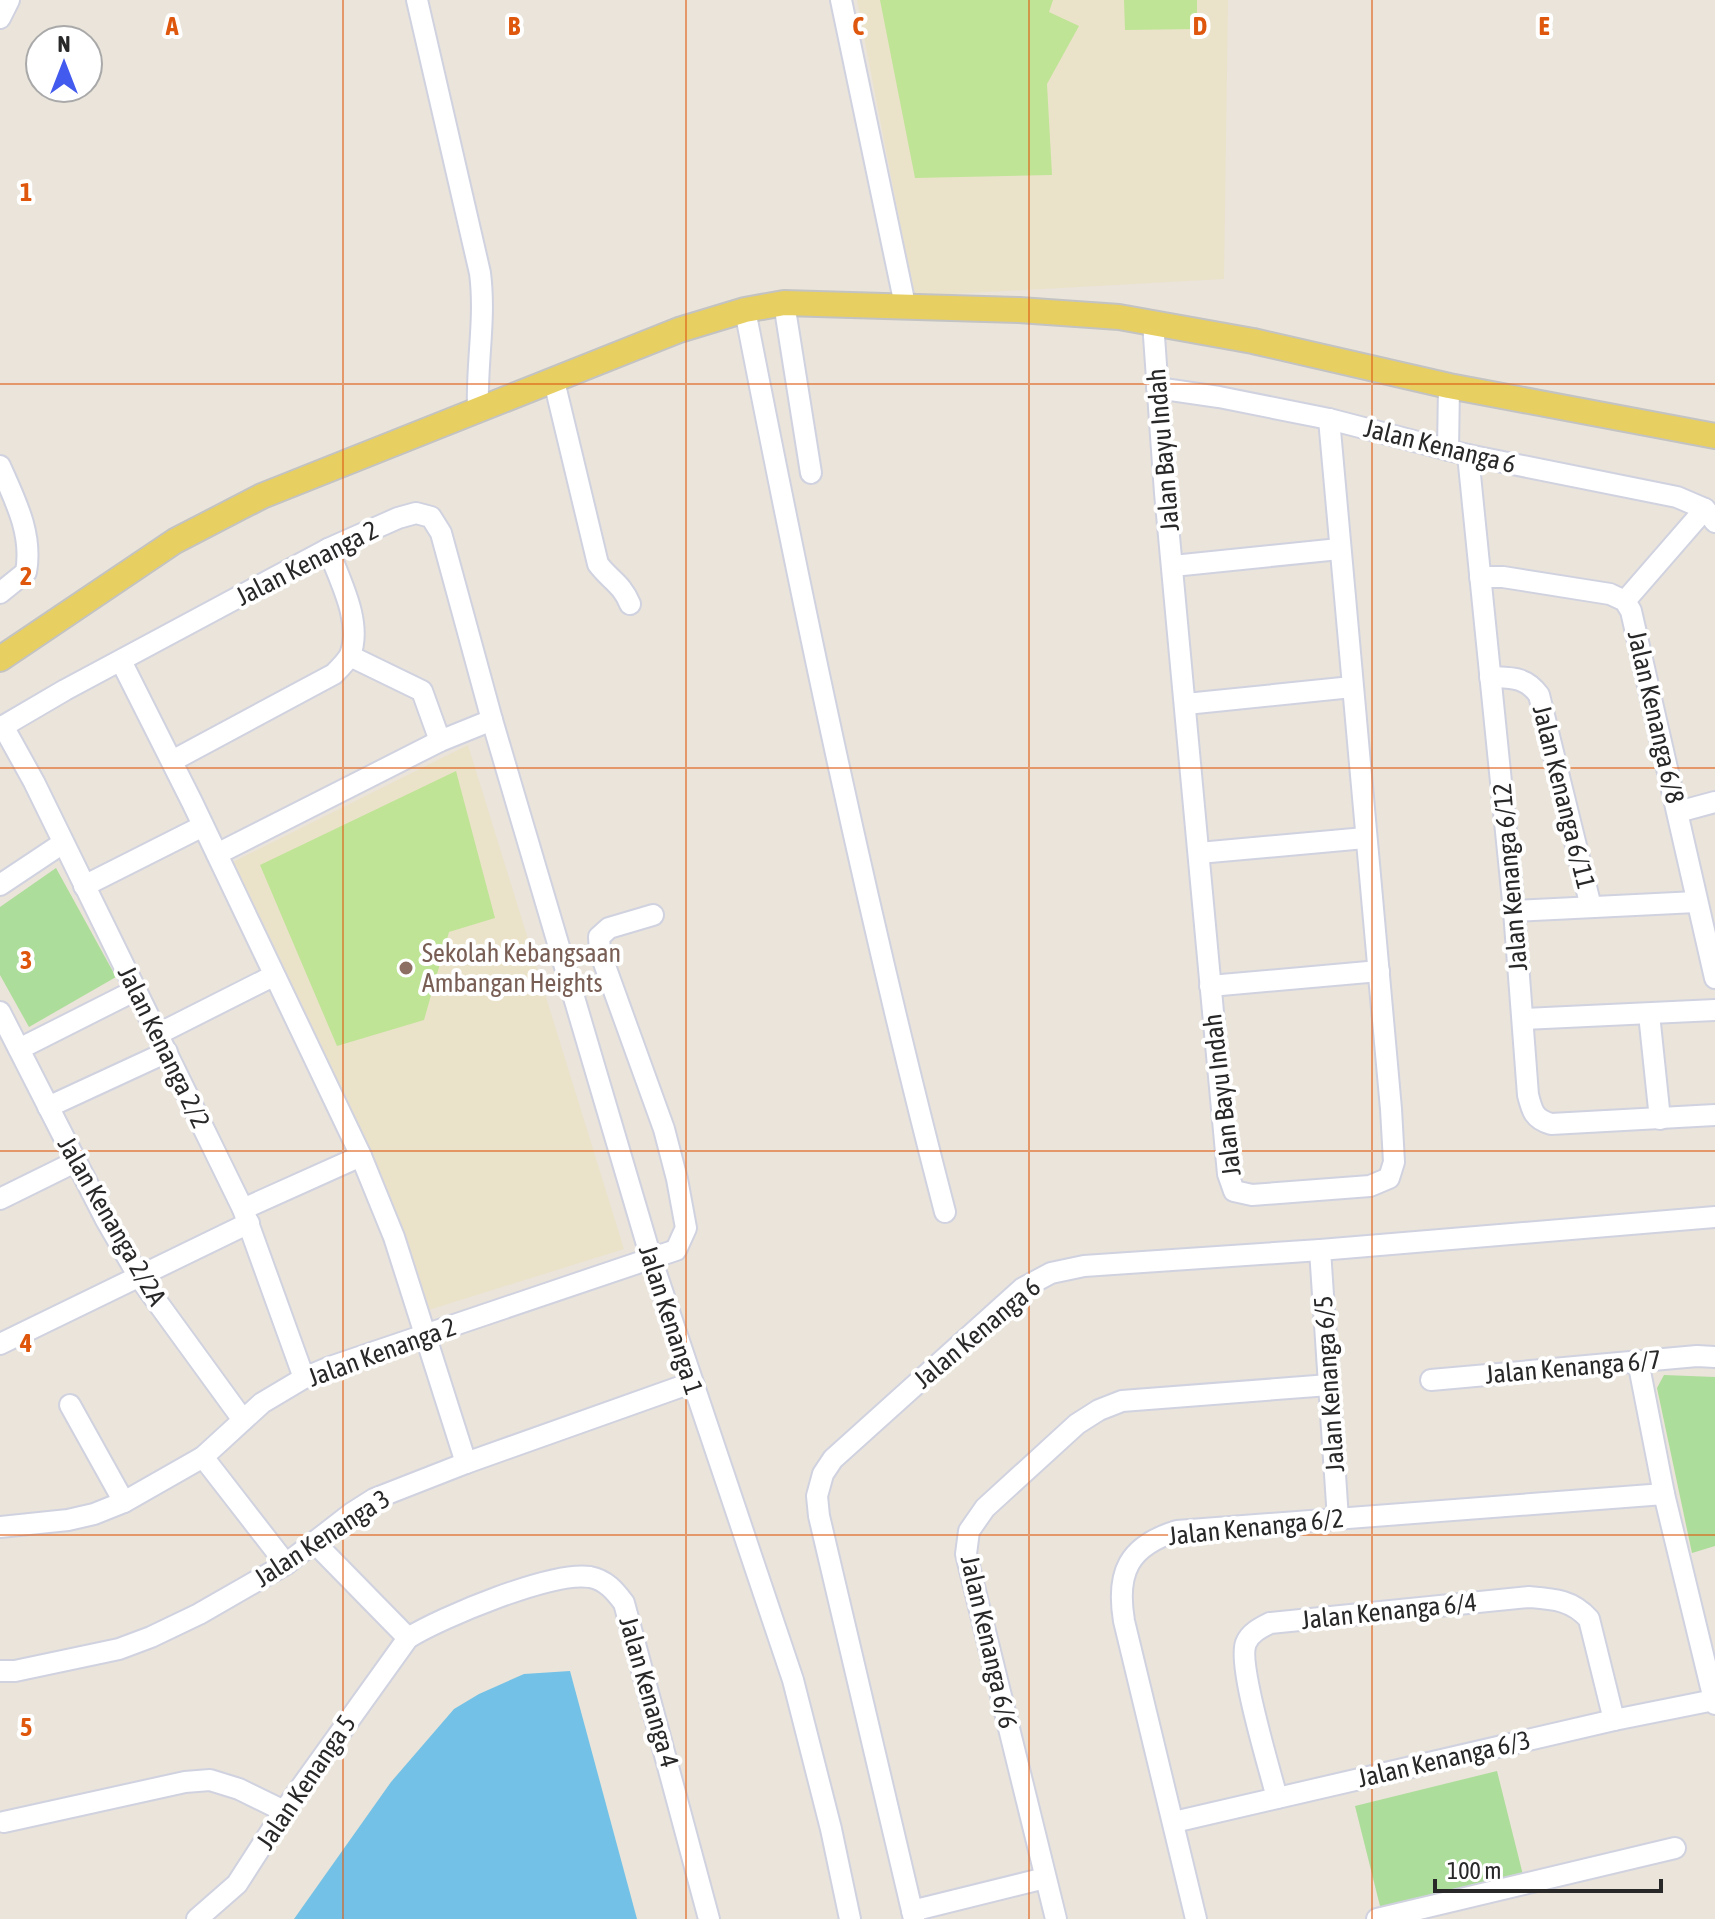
<svg xmlns="http://www.w3.org/2000/svg" width="1715" height="1919" viewBox="0 0 1715 1919" font-family="'Asap Condensed',sans-serif">
<style>
.education{fill:#ebe2ca}
.green{fill:#addd9a}
.pitch{fill:#bfe496}
.water{fill:#73c1e6}
.lines{fill:none;stroke-linecap:round;stroke-linejoin:round}
.minor-casing{stroke:#d0d2e0;stroke-width:24}
.major-casing{stroke:#c3c3c3;stroke-width:28}
.minor{stroke:#fff;stroke-width:20}
.major{stroke:#e7cf62;stroke-width:24}
.grid{fill:none;stroke:#de570d;stroke-width:2;stroke-opacity:0.55}
.education-dot{fill:#8d6e63;stroke:#fff;stroke-width:3}
.labels{text-anchor:middle;stroke-width:8;stroke-linejoin:round;paint-order:stroke}
.street-label{font-size:26px;fill:#282828;stroke:#fff}
.education-label{font-size:26px;fill:#785e54;stroke:#fff;text-anchor:start}
.grid-label{font-size:26px;text-anchor:middle;font-weight:bold;fill:#de570d;stroke:#fff;stroke-width:8;stroke-linejoin:round;paint-order:stroke}
</style>
<rect width="100%" height="100%" fill="#eae4da"/>
<!-- education -->
<g class="education">
<path d="M857 0H1228L1224 279 914 296Z"/>
<path d="M468 745 624 1249 419 1313 227 865Z"/>
</g>
<!-- green -->
<g class="green">
<path d="M56 868 116 977 29 1027 0 975V907Z"/>
<path d="M1664 1375 1715 1377V1546L1692 1553 1657 1388Z"/>
<path d="M1497 1771 1524 1879 1382 1914 1355 1806Z"/>
</g>
<!-- pitch -->
<g class="pitch">
<path d="M880 0H1053L1049 12 1079 26 1047 84 1052 175 915 178Z"/>
<path d="M1124 0H1197V29L1125 30Z"/>
<path d="M456 771 495 918 449 932 424 1020 337 1046 260 865Z"/>
</g>
<!-- water -->
<path class="water" d="M570 1671 637 1919H294L391 1782 454 1709 479 1694 524 1674Z"/>
<g class="lines">
<defs>
<g id="minor">
<path d="M417 0 480 273C486 320 476 365 478 411"/>
<path d="M841 0 905 305"/>
<path d="M0 18 9 0"/>
<path d="M784 303 811 473"/>
<path d="M745 310C804 612 867 913 945 1212"/>
<path d="M1153 322 1165 493 1228 1174 1234 1191 1252 1195 1370 1186 1389 1178 1394 1162 1391 1109 1329 419"/>
<path d="M554 381 598 564C610 580 622 584 630 604"/>
<path d="M1157 388 1219 397 1329 419 1468 455 1677 497 1705 509 1715 522"/>
<path d="M1448 450 1449 386"/>
<path d="M1468 455 1514 911 1528 1095C1532 1111 1534 1119 1551 1124L1715 1115"/>
<path d="M0 466C15 500 33 534 26 572L0 593"/>
<path d="M1173 566 1339 549"/>
<path d="M1480 577H1503L1610 594 1625 601 1631 611 1715 978"/>
<path d="M1625 601 1705 509"/>
<path d="M350 656 422 691 440 741"/>
<path d="M121 661 192 802 361 1156 394 1237 466 1463"/>
<path d="M1490 677C1511 678 1525 676 1539 695L1591 907"/>
<path d="M1186 704 1352 687"/>
<path d="M3 726 34 782 243 1209 304 1378"/>
<path d="M0 728 65 690 328 549 398 518 416 513 431 517 441 533 492 720 651 1258 793 1680 831 1829 850 1919"/>
<path d="M172 761 334 674C339 669 347 661 350 655 363 622 339 579 328 549"/>
<path d="M1678 812 1715 802"/>
<path d="M1199 853 1365 838"/>
<path d="M217 854 440 741 492 720"/>
<path d="M0 885 63 843"/>
<path d="M84 886 203 826"/>
<path d="M1514 911 1696 902"/>
<path d="M1210 986 1379 971"/>
<path d="M0 1012 106 1220 139 1277 243 1420"/>
<path d="M1649 1014 1660 1119"/>
<path d="M1523 1019 1715 1010"/>
<path d="M158 1034 273 976"/>
<path d="M19 1049 136 990"/>
<path d="M48 1107 167 1052"/>
<path d="M0 1199 75 1162"/>
<path d="M243 1209 361 1156"/>
<path d="M1320 1250 1338 1519"/>
<path d="M0 1344 249 1223"/>
<path d="M1638 1361 1664 1494 1715 1704"/>
<path d="M1431 1380 1697 1356 1715 1357"/>
<path d="M70 1405 124 1502"/>
<path d="M203 1457 286 1564"/>
<path d="M0 1527 68 1520 94 1514 124 1502 203 1457 262 1403 304 1378 330 1367 676 1250 686 1228 677 1179 664 1129 600 952 599 937 609 928 653 915"/>
<path d="M314 1542 408 1638"/>
<path d="M0 1671H15L119 1649 151 1637 199 1614 286 1564 352 1513 374 1499 466 1463 691 1383"/>
<path d="M1277 1798C1270 1770 1237 1664 1246 1643 1250 1633 1260 1628 1270 1623L1529 1597C1554 1599 1572 1600 1589 1619L1614 1720"/>
<path d="M4 1822 185 1782 210 1780 239 1789 284 1811"/>
<path d="M1174 1822 1614 1720 1714 1700"/>
<path d="M912 1911 1045 1878"/>
<path d="M197 1919 237 1884 284 1811 408 1638C442 1617 552 1571 590 1577 606 1580 615 1591 624 1603L709 1919"/>
<path d="M914 1919 819 1516 817 1496 823 1474 833 1459 1023 1288 1051 1273 1084 1266 1320 1250 1715 1217"/>
<path d="M1056 1919 966 1554 969 1531 985 1508 1077 1424 1099 1410 1122 1401 1329 1385"/>
<path d="M1196 1919 1124 1621C1116 1573 1128 1546 1177 1531L1664 1494"/>
<path d="M1377 1919 1675 1848"/>
</g>
<path id="major" d="M0 659 175 541 262 496 679 330 745 310 784 303 1019 310 1119 317 1253 341 1449 386 1715 436"/>
</defs>
<!-- minor casing -->
<use href="#minor" class="minor-casing"/>
<!-- major casing -->
<use href="#major" class="major-casing"/>
<!-- minor -->
<use href="#minor" class="minor"/>
<!-- major -->
<use href="#major" class="major"/>
</g>
<!-- grid -->
<path class="grid" d="M343 0V1919M686 0V1919M1029 0V1919M1372 0V1919M0 384H1715M0 768H1715M0 1151H1715M0 1535H1715"/>
<!-- markers -->
<circle class="education-dot" cx="406" cy="968" r="8"/>
<g class="labels">
<!-- street labels -->
<g class="street-label">
<text transform="translate(1440 446) rotate(14)" y="9">Jalan Kenanga 6</text>
<text transform="translate(1163 450) rotate(-95)" y="9">Jalan Bayu Indah</text>
<text transform="translate(307 563) rotate(-27)" y="9">Jalan Kenanga 2</text>
<text transform="translate(1656 717) rotate(77)" y="9">Jalan Kenanga 6/8</text>
<text transform="translate(1564 797) rotate(76)" y="9">Jalan Kenanga 6/11</text>
<text transform="translate(1510 877) rotate(-95)" y="9">Jalan Kenanga 6/12</text>
<text transform="translate(164 1047) rotate(64)" y="9">Jalan Kenanga 2/2</text>
<text transform="translate(1222 1095) rotate(-97)" y="9">Jalan Bayu Indah</text>
<text transform="translate(112 1221) rotate(60)" y="9">Jalan Kenanga 2/2A</text>
<text transform="translate(671 1320) rotate(72)" y="9">Jalan Kenanga 1</text>
<text transform="translate(977 1333) rotate(-40)" y="9">Jalan Kenanga 6</text>
<text transform="translate(382 1352) rotate(-20)" y="9">Jalan Kenanga 2</text>
<text transform="translate(1573 1367) rotate(-5)" y="9">Jalan Kenanga 6/7</text>
<text transform="translate(1329 1384) rotate(-94)" y="9">Jalan Kenanga 6/5</text>
<text transform="translate(1256 1527) rotate(-6)" y="9">Jalan Kenanga 6/2</text>
<text transform="translate(322 1538) rotate(-33)" y="9">Jalan Kenanga 3</text>
<text transform="translate(1389 1611) rotate(-6)" y="9">Jalan Kenanga 6/4</text>
<text transform="translate(989 1642) rotate(77)" y="9">Jalan Kenanga 6/6</text>
<text transform="translate(649 1692) rotate(74)" y="9">Jalan Kenanga 4</text>
<text transform="translate(1444 1759) rotate(-13)" y="9">Jalan Kenanga 6/3</text>
<text transform="translate(306 1782) rotate(-56)" y="9">Jalan Kenanga 5</text>
</g>
<!-- education labels -->
<g class="education-label">
<text x="422" y="962">Sekolah Kebangsaan<tspan x="422" dy="30">Ambangan Heights</tspan></text>
</g>
</g>
<g class="grid-label">
<text x="172" y="35">A</text>
<text x="514" y="35">B</text>
<text x="858" y="35">C</text>
<text x="1200" y="35">D</text>
<text x="1544" y="35">E</text>
<text x="26" y="201">1</text>
<text x="26" y="585">2</text>
<text x="26" y="969">3</text>
<text x="26" y="1352">4</text>
<text x="26" y="1736">5</text>
</g>
<!-- north arrow -->
<g transform="translate(64 64)"><circle r="38" fill="#ffffff" stroke="#a9a9a9" stroke-width="2"/>
<path d="M0-6L14 30L0 20L-14 30Z" fill="#435aee"/>
<text y="-12" font-size="22" font-weight="bold" text-anchor="middle" fill="#282828">N</text>
</g>
<!-- scale -->
<path d="M1435 1879v12h226v-12" fill="none" stroke="#282828" stroke-width="4"/>
<text x="1447" y="1879" font-size="24" fill="#282828" stroke="#ffffff" stroke-width="6" paint-order="stroke">100 m</text>
</svg>
